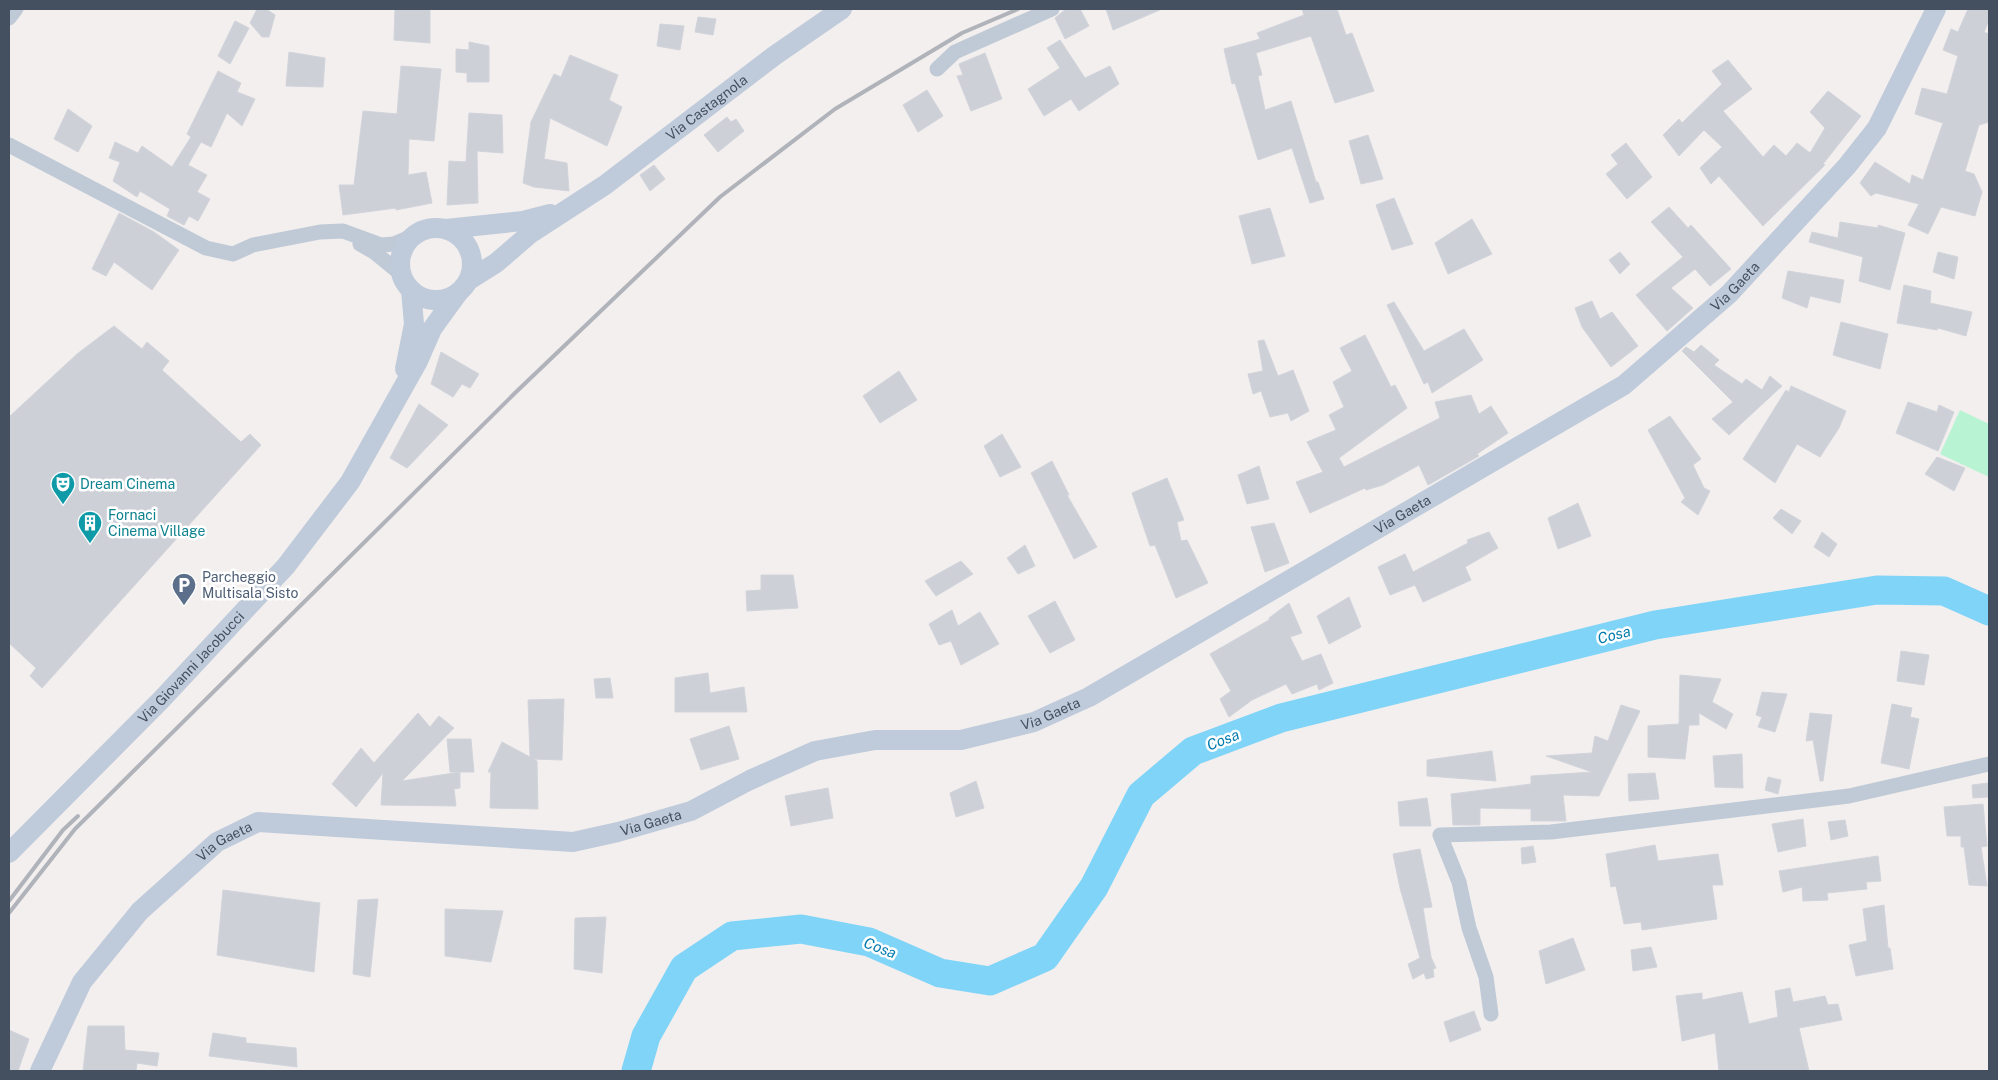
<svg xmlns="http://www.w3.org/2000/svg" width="1998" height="1080" viewBox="0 0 1998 1080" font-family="'Public Sans',sans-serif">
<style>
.green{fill:#b8f4d4}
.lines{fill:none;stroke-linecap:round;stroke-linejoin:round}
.river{stroke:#7fd4f7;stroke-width:29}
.building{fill:#cdd0d7;stroke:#d2d4db}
.street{stroke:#c0cad6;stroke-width:15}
.secondary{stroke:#bfcada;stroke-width:20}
.rail{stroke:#b0b3ba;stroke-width:4}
.labels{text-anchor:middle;stroke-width:5;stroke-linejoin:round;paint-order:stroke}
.street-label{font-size:14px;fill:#44505f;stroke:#fff}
.culture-label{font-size:14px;fill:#0d838f;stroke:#fff;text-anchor:start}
.service-label{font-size:14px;fill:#4e5e75;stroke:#fff;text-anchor:start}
.water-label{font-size:15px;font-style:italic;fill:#017bae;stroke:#fff}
</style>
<rect width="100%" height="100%" fill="#f2efee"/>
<!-- green -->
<path class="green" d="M1960 410 1989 424V477L1940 454Z"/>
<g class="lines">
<!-- river -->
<path class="river" d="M636 1071 646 1036 684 968 732 936 801 929 869 942 940 973 990 981 1045 957 1094 887 1141 795 1193 751 1281 718 1655 625 1877 590 1944 591 1989 611"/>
</g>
<!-- building -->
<g class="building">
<path d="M257 9H266L275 15 269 37H262L250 23Z"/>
<path d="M395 9H430V43L394 40Z"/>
<path d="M1066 9H1080L1089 26 1065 39 1055 18Z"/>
<path d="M1106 9H1162L1113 30Z"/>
<path d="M1302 9H1337L1346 35 1352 33 1374 91 1335 103 1311 36 1256 53 1262 75 1258 76 1265 110 1291 101 1316 182H1318L1324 199 1310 203 1292 148 1258 160 1235 83 1232 84 1224 49 1260 39 1257 33 1304 15Z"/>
<path d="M1968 9H1989V20L1984 32 1989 34V122L1979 125 1965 171 1974 174 1982 192 1975 216 1941 207 1928 234 1908 225 1919 204 1876 193 1871 196 1860 183 1875 162 1910 184 1912 175 1923 180 1943 123 1915 114 1922 88 1947 94 1958 56 1943 50 1951 29 1958 32Z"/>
<path d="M698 17 716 19 713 35 695 32Z"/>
<path d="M235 21 249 28 230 64 218 56Z"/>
<path d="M660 24 684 26 680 50 657 46Z"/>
<path d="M1060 40 1085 78 1110 66 1119 84 1079 111 1071 99 1044 116 1028 89 1060 68 1047 48Z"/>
<path d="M469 42 489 46V82H467V73L456 72V49L469 50Z"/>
<path d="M289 52 325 58 323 87 286 86Z"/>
<path d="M985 53 1002 99 971 111 957 76 963 75 959 64Z"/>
<path d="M570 55 618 75 609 100 622 107 607 146 550 118 544 159 567 163 569 191 534 187 523 183 531 122 554 74 561 77Z"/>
<path d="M1728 60 1752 89 1723 111 1763 157 1774 145 1786 156 1797 143 1810 153 1825 128 1810 112 1828 91 1861 116 1823 164 1825 165 1763 226 1719 176 1711 184 1700 168 1722 147 1704 130 1679 156 1663 135 1679 119 1682 123 1722 84 1712 71Z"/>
<path d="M401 66 441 69 434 141 409 139 408 175 426 172 432 203 396 210V208L343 215 339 185H354L363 111 397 114Z"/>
<path d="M218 71 241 83 237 92 255 99 242 126 227 113 211 147 201 142 188 165 207 175 197 192 210 199 198 221 189 216 184 225 167 216 170 209 140 191 137 197 113 181 120 162 109 158 115 142 138 153 142 146 172 167 191 137 187 134Z"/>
<path d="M927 90 943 116 918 132 903 105Z"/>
<path d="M68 109 92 126 78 152 54 139Z"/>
<path d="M469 113 502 115 503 153 477 151 478 203 447 205 449 161 466 162Z"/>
<path d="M727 117 731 122 736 119 744 131 718 152 704 135Z"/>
<path d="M1368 135 1383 179 1361 184 1349 141Z"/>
<path d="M1626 143 1652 177 1627 199 1606 174 1618 164 1611 155Z"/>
<path d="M654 165 665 179 650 191 640 175Z"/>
<path d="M1394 198 1413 244 1392 250 1376 205Z"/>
<path d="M1669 207 1688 228 1691 225 1731 269 1710 286 1695 269 1671 288 1693 308 1667 331 1636 295 1683 257 1651 222Z"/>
<path d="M1270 208 1285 256 1252 264 1239 216Z"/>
<path d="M119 213 154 232 179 250 152 290 114 262 106 276 92 269Z"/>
<path d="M1472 219 1492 254 1448 274 1435 243Z"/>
<path d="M1840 222 1878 228V225L1905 233 1890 290 1859 281 1863 257 1809 242 1812 232 1838 238Z"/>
<path d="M1620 252 1630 264 1620 274 1609 260Z"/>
<path d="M1938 252 1958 257 1954 279 1933 272Z"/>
<path d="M1788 271 1844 280 1840 303 1810 296 1807 308 1782 298Z"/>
<path d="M1904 285 1931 291 1930 303 1972 312 1966 336 1938 328 1937 330 1897 323Z"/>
<path d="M1592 301 1600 319 1612 312 1638 346 1611 367 1582 327 1575 308Z"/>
<path d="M1394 302 1424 351 1464 329 1483 360 1432 393 1428 382 1424 384 1387 305Z"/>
<path d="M1841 322 1888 334 1880 369 1833 355Z"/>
<path d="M114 326 142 349 147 342 169 361 162 370 241 442 250 434 261 445 42 688 30 676 36 668 9 643V417L77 354Z"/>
<path d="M1365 335 1391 387 1395 385 1407 408 1339 458 1344 467 1440 418 1435 402 1471 395 1479 414 1491 406 1508 433 1477 454 1479 456 1428 485 1419 465 1383 485 1366 490 1365 488 1310 513 1296 482 1323 472 1307 442 1336 430 1329 415 1344 407 1333 382 1352 371 1340 348Z"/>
<path d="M1264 340 1278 376 1293 370 1309 411 1291 421 1288 413 1270 417 1261 391 1253 394 1248 374 1263 371 1258 341Z"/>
<path d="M1701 345 1719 360 1714 365 1742 384 1746 379 1762 390 1770 376 1782 386 1729 435 1712 419 1733 402 1682 351 1686 347 1694 352Z"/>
<path d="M441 352 479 374 470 388 462 384 453 397 431 384Z"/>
<path d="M899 371 917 400 880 423 863 396Z"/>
<path d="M1791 386 1846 411 1839 428 1820 457 1797 444 1775 483 1743 459 1786 390 1789 392Z"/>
<path d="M1908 402 1937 412 1939 405 1954 412 1938 451 1896 433Z"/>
<path d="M419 404 448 425 407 468 390 458Z"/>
<path d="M1670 416 1701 459 1693 465 1704 488 1710 491 1698 515 1681 502 1685 498 1648 430Z"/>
<path d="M1002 434 1021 467 1000 477 984 446Z"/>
<path d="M1937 457 1965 468 1954 491 1925 474Z"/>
<path d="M1052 461 1069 495H1067L1097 547 1074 559 1031 473Z"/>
<path d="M1259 466 1269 499 1247 504 1238 475Z"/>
<path d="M1167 478 1184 520 1177 522 1181 541 1187 540 1208 583 1176 598 1155 545 1150 546 1132 493Z"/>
<path d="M1578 503 1591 536 1558 549 1548 518Z"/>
<path d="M1781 509 1801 521 1792 534 1773 518Z"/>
<path d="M1274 523 1289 563 1265 572 1251 527Z"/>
<path d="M1489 532 1498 548 1465 567 1471 580 1423 602 1415 585 1390 595 1378 567 1405 554 1413 572 1468 543 1467 540Z"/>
<path d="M1822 532 1837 544 1829 557 1814 547Z"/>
<path d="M1025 545 1035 566 1018 574 1007 558Z"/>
<path d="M961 561 973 574 936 596 925 581Z"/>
<path d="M761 575H793L798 608 747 611 746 591 761 590Z"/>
<path d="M1349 597 1361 627 1329 644 1317 616Z"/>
<path d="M1055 601 1075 640 1050 653 1028 616Z"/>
<path d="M1289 603 1302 633 1290 637 1302 661 1321 654 1333 683 1319 690 1317 684 1292 694 1286 684 1252 700 1229 717 1220 699 1231 691 1210 654 1269 620V618Z"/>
<path d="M952 610 958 626 980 612 999 644 961 665 951 641 939 645 929 624Z"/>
<path d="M1901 651 1929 655 1924 685 1897 681Z"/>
<path d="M708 673 710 693 744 687 747 712H675V678Z"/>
<path d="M1680 675 1721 679 1712 702 1733 714 1726 729 1699 713V725H1689L1685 759 1648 757V726L1679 724Z"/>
<path d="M610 678 613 698H596L594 679Z"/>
<path d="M1762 692 1787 694 1775 732 1758 727 1762 717 1756 715Z"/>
<path d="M564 699 562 760 533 759 537 761 538 809 490 808 491 772H488L502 742 530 757 528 700Z"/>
<path d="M1892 704 1912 708 1910 717 1919 719 1909 769 1881 763Z"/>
<path d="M1621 705 1640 711 1599 796 1563 795 1566 821H1531V809L1480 808V825H1453L1451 794 1531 784V776L1592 772 1546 756 1592 753 1595 736 1608 741Z"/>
<path d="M418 713 430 727 439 716 454 728 402 781 460 772V788L454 789 456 806 381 805 383 773 356 807 332 784 361 748 374 763Z"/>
<path d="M1810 713 1832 715 1823 781H1820L1813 740 1806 741Z"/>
<path d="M729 726 739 759 701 770 690 739Z"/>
<path d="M447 739H471L474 772H450Z"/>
<path d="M1492 751 1496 781 1427 776V760Z"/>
<path d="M1742 754 1743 788 1715 787 1713 756Z"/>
<path d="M1655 773 1659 799 1629 801 1628 774Z"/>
<path d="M1768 777 1781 780 1778 794 1765 790Z"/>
<path d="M976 781 984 808 956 817 950 793Z"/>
<path d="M1988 783 1989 797 1973 798 1972 785Z"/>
<path d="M828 788 833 818 791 826 785 796Z"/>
<path d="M1427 798 1431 826H1400L1398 802Z"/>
<path d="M1983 804 1987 846 1981 847 1987 886 1969 885 1964 847H1961V836H1947L1944 807Z"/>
<path d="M1803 819 1806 846 1778 852 1772 824Z"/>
<path d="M1845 820 1848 836 1831 840 1828 822Z"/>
<path d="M1655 845 1658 861 1718 854 1723 885H1712L1717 919 1642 930 1641 922 1624 924 1616 886 1611 887 1606 854Z"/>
<path d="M1533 846 1536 862 1522 864 1521 848Z"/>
<path d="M1420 849 1432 907 1423 908 1431 957 1436 968 1433 969 1434 977 1426 979 1424 973 1413 979 1408 964 1420 958 1400 888 1393 854Z"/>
<path d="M1878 856 1881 881 1866 882 1867 889 1827 893 1828 900 1803 901 1802 887 1783 892 1779 871Z"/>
<path d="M223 890 320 903 314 972 217 955Z"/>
<path d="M378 899 370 977 353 974 358 900Z"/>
<path d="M1884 905 1888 948H1890L1893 969 1856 976 1849 945 1867 941 1863 909Z"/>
<path d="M445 909 503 911 491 962 445 956Z"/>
<path d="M606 917 602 973 574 969 575 918Z"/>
<path d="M1573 938 1585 970 1546 984 1539 951Z"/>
<path d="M1651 947 1657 967 1633 971 1631 950Z"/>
<path d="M1790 988 1793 1002 1825 996 1828 1005 1838 1004 1842 1020 1799 1028 1809 1071H1719L1715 1033 1682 1041 1676 996 1702 993V1000L1742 992 1749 1024 1778 1017 1775 991Z"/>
<path d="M1474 1011 1481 1030 1450 1042 1444 1022Z"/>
<path d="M88 1026H124L125 1050 159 1053 157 1066 137 1063 136 1071H83Z"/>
<path d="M9 1030 29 1039 18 1071H9Z"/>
<path d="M213 1033 246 1038V1043L296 1048 297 1067 209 1056Z"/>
</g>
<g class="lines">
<!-- street -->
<g class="street">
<path d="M9 18 16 9"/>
<path d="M937 69 955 52 1052 9"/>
<path d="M9 145 206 248 233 254 253 245 320 232 343 231 381 245 394 244 413 236"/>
<path d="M360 244 374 252 401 274"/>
<path d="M1491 1014 1486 977 1469 928 1459 882 1440 835 1551 832 1849 796 1989 764"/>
</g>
<!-- secondary -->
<g class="secondary">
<circle cx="436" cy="264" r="36"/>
<path d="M446 229 523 221 550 214"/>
<path id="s1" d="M469 280 496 263 531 233 605 185 774 56 842 9"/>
<path d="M405 369 414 324 411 290"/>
<path id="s2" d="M9 853 161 700 286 566 350 482 418 361 432 329 458 293"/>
<path id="s3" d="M40 1071 82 982 140 911 217 842 258 822 573 842 618 832 691 811 750 780 815 751 875 740H961L1034 722 1089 697 1624 385 1729 294 1847 166 1877 128 1936 9"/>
</g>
<!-- rail -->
<g class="rail">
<path d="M9 901 63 830 78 816"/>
<path d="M9 913 75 829 515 393 720 197 835 109 962 33 1018 9"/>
</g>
</g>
<!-- icons -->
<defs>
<symbol id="theatre-pin" viewBox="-11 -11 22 30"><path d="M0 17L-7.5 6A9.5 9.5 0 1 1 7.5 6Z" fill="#0f9aa8" stroke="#fff"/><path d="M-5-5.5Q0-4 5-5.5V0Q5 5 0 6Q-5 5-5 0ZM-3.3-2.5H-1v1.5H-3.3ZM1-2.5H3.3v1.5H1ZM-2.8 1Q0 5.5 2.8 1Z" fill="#fff"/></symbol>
<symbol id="building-pin" viewBox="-11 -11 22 30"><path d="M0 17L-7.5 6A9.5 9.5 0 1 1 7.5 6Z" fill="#0f9aa8" stroke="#fff"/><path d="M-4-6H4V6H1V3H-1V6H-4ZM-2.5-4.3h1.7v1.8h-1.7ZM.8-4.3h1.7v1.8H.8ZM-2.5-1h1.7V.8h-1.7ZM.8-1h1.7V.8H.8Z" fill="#fff"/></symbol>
<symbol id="parking-pin" viewBox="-11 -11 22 30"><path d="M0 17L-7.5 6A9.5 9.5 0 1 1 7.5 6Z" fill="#5c6f8a" stroke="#fff"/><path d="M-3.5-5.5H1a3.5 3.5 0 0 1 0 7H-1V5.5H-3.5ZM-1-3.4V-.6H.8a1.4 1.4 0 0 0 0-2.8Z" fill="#fff"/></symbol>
</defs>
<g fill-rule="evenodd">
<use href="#theatre-pin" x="49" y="470" width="28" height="38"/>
<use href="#building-pin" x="76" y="509" width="28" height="38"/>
<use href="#parking-pin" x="170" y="571" width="28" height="38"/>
</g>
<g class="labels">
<!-- street labels -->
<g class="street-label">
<text dy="5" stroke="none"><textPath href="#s1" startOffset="294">Via Castagnola</textPath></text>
<text dy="5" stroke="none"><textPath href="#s3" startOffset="1965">Via Gaeta</textPath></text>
<text dy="5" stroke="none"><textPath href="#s3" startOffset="1560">Via Gaeta</textPath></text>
<text dy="5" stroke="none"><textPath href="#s2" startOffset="260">Via Giovanni Jacobucci</textPath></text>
<text dy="5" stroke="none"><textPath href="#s3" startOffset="1155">Via Gaeta</textPath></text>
<text dy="5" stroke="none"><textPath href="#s3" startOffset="735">Via Gaeta</textPath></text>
<text dy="5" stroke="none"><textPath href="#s3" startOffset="300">Via Gaeta</textPath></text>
</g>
<!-- culture labels -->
<g class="culture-label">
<text x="80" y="489">Dream Cinema</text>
<text x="108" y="520">Fornaci<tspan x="108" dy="16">Cinema Village</tspan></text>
</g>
<!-- service labels -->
<g class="service-label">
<text x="202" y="582">Parcheggio<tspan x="202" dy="16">Multisala Sisto</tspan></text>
</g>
<!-- water labels -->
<g class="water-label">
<text transform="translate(1614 635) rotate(-14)" y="5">Cosa</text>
<text transform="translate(1223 740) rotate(-21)" y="5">Cosa</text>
<text transform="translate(880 948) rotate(21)" y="5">Cosa</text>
</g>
</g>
<!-- border -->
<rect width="1998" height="1080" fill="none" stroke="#44505f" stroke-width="20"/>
</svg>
